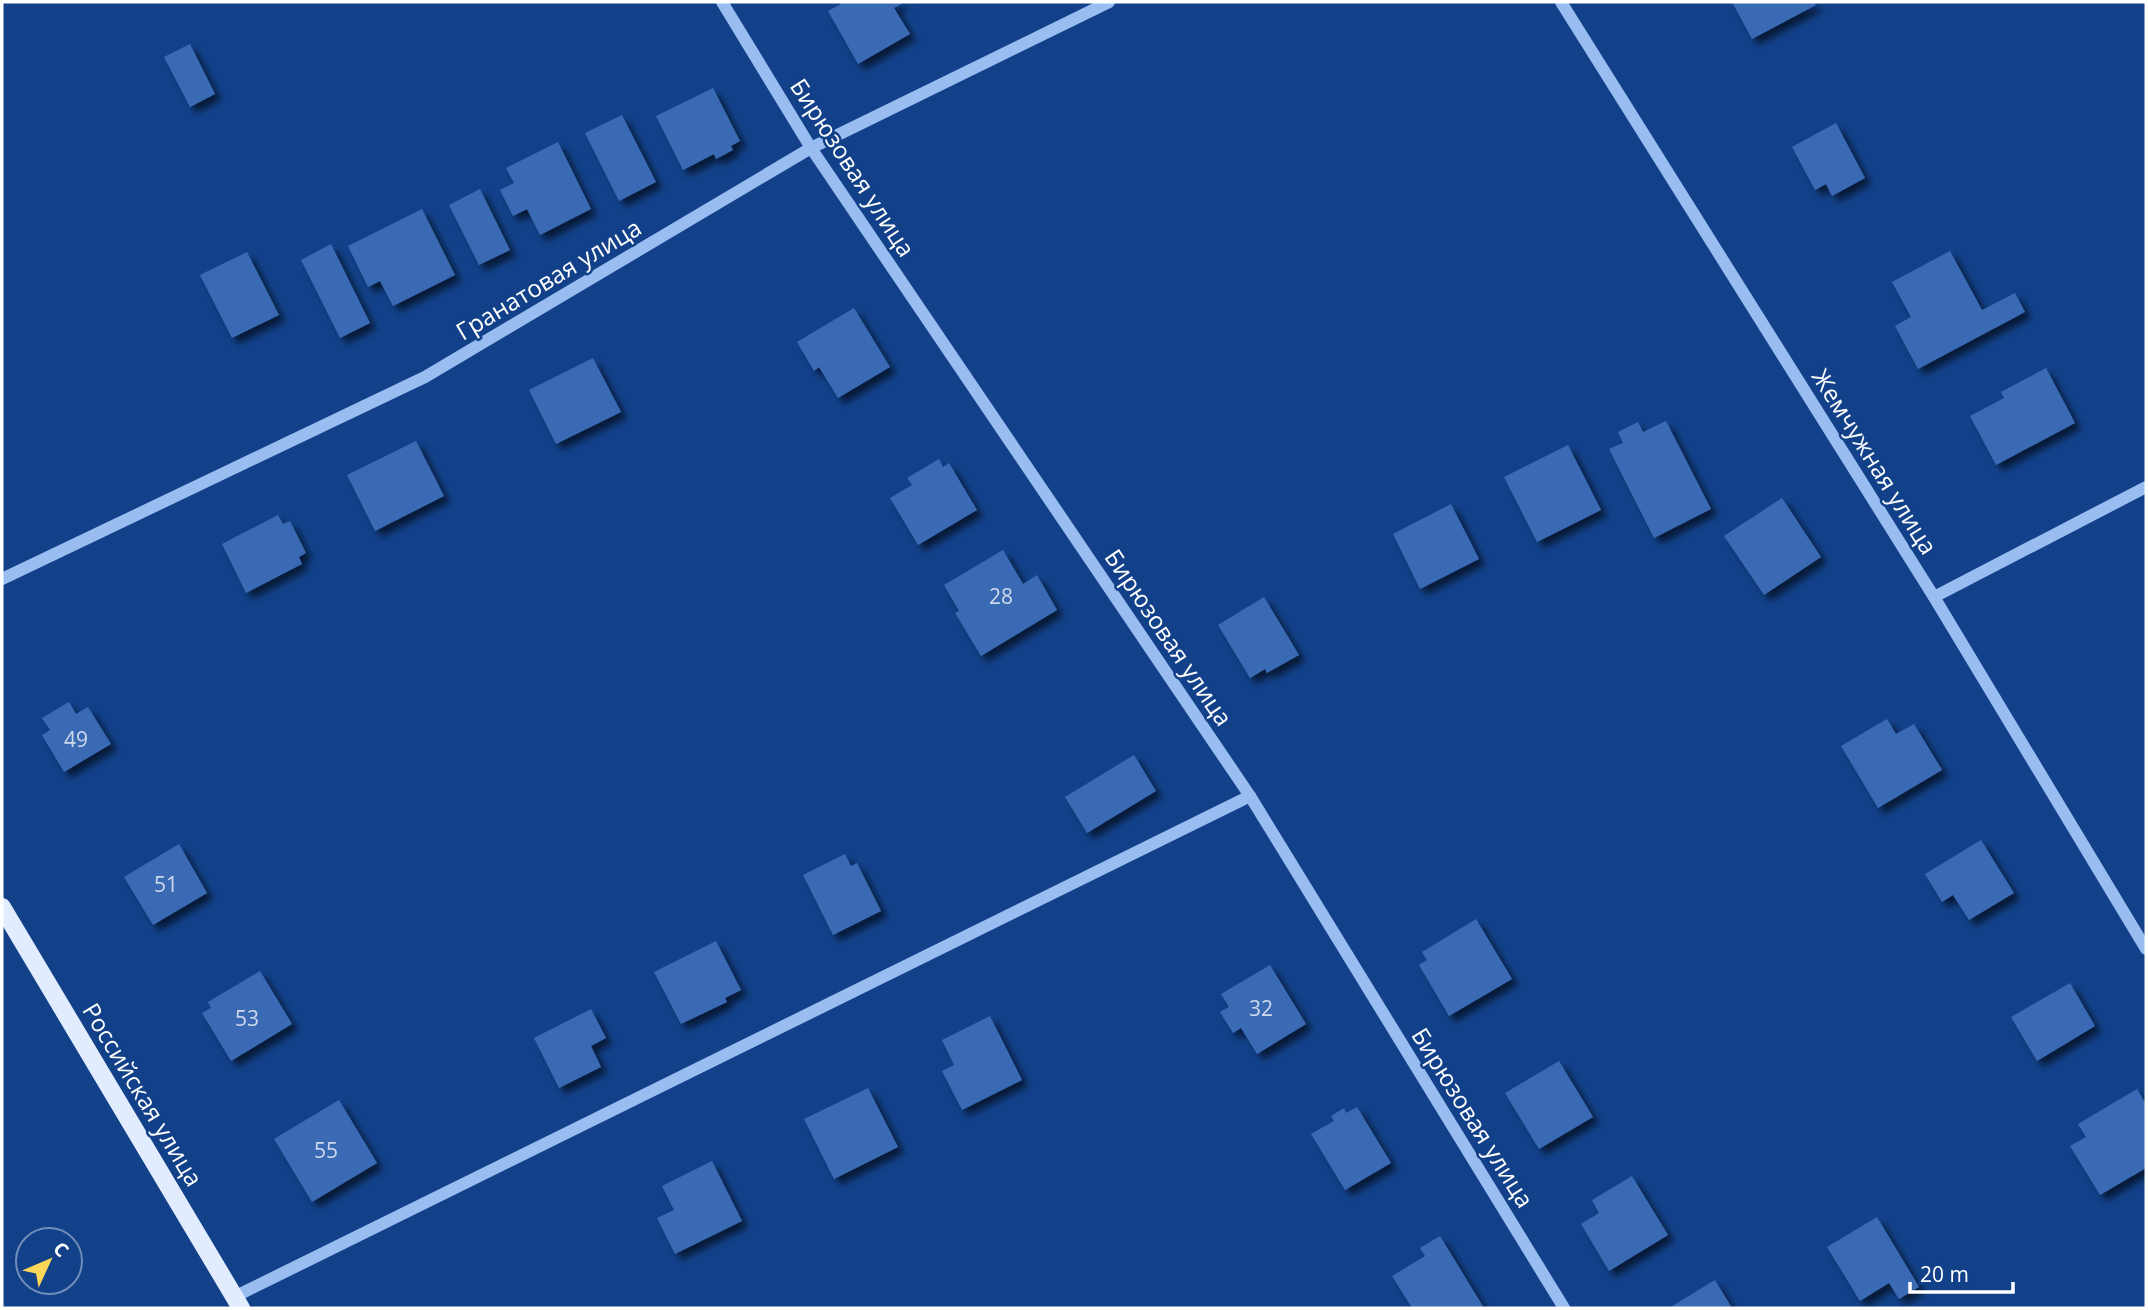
<svg xmlns="http://www.w3.org/2000/svg" width="2148" height="1310" viewBox="0 0 2148 1310" font-family="'Open Sans',sans-serif">
<style>
.building{fill:#3b6bb4;filter:url(#shadow)}
.lines{fill:none;stroke-linecap:round;stroke-linejoin:round}
.minor{stroke:#99bcf1;stroke-width:12}
.major{stroke:#e2ecff;stroke-width:18}
.labels{text-anchor:middle;stroke-width:5;stroke-linejoin:round;paint-order:stroke}
.number-label{font-size:21px;fill:#cedaec}
.street-label{font-size:24px;fill:#fff;stroke:#12418a}
</style>
<defs>
<filter id="shadow"><feDropShadow dx="6" dy="6" stdDeviation="3.5" flood-color="#0009"/></filter>
</defs>
<rect width="100%" height="100%" fill="#12418a"/>
<!-- building -->
<g class="building">
<path d="M840 2H905L894 8 910 34 858 64 828 11 841 4Z"/>
<path d="M1732 2H1814L1816 5 1752 39Z"/>
<path d="M190 44 215 94 190 107 164 57Z"/>
<path d="M713 88 740 141 731 146 733 150 716 159 714 154 683 170 656 116Z"/>
<path d="M622 115 656 182 619 201 585 133Z"/>
<path d="M1836 123 1865 178 1832 196 1826 184 1815 190 1792 147Z"/>
<path d="M558 142 591 209 540 235 527 209 513 216 500 190 514 183 506 168Z"/>
<path d="M480 189 510 250 479 265 449 205Z"/>
<path d="M422 209 455 275 393 306 380 281 368 287 348 246Z"/>
<path d="M331 244 370 323 340 338 301 260Z"/>
<path d="M1950 251 1982 310 2015 293 2025 312 1918 369 1895 326 1911 317 1892 282Z"/>
<path d="M247 252 279 315 232 338 200 275Z"/>
<path d="M854 308 890 367 838 398 819 367 814 371 797 342Z"/>
<path d="M593 358 621 412 556 444 529 390Z"/>
<path d="M2046 368 2075 423 1996 465 1970 416 2004 398 2001 392Z"/>
<path d="M1666 421 1711 509 1654 538 1609 449 1623 443 1618 432 1638 422 1643 432Z"/>
<path d="M416 441 444 496 375 531 347 475Z"/>
<path d="M1568 445 1601 510 1537 542 1504 477Z"/>
<path d="M939 459 943 467 949 463 977 510 918 545 890 498 912 485 907 478Z"/>
<path d="M1782 498 1821 557 1764 595 1724 536Z"/>
<path d="M1451 504 1479 559 1420 589 1393 534Z"/>
<path d="M278 515 283 524 290 521 306 553 299 557 302 564 246 593 222 544Z"/>
<path d="M1003 550 1023 584 1037 575 1057 610 981 656 955 613 959 611 944 585Z"/>
<path d="M1264 597 1299 655 1267 673 1265 669 1250 678 1218 625Z"/>
<path d="M69 702 76 714 88 707 111 744 64 772 42 735 50 730 42 718Z"/>
<path d="M1887 719 1896 734 1914 724 1942 770 1878 808 1841 746Z"/>
<path d="M1134 755 1156 791 1087 833 1065 797Z"/>
<path d="M1981 840 2014 893 1969 920 1953 895 1942 902 1925 874Z"/>
<path d="M179 844 207 893 153 925 124 877Z"/>
<path d="M845 854 851 866 857 863 881 911 833 935 803 875Z"/>
<path d="M1476 919 1512 979 1449 1016 1419 965 1427 960 1422 952Z"/>
<path d="M716 941 741 990 725 998 727 1002 681 1024 654 972Z"/>
<path d="M1270 965 1306 1024 1257 1054 1241 1028 1233 1033 1220 1012 1229 1007 1221 994Z"/>
<path d="M260 971 292 1024 231 1061 202 1013 211 1008 208 1002Z"/>
<path d="M2070 983 2095 1026 2037 1061 2011 1017Z"/>
<path d="M591 1009 606 1038 591 1046 601 1067 559 1088 534 1038Z"/>
<path d="M990 1016 1022 1080 962 1110 942 1071 954 1065 942 1040Z"/>
<path d="M1559 1061 1593 1117 1539 1149 1505 1093Z"/>
<path d="M868 1088 898 1147 834 1179 804 1119Z"/>
<path d="M2137 1089 2146 1104V1168L2100 1195 2070 1146 2086 1137 2078 1124Z"/>
<path d="M339 1100 377 1163 312 1202 274 1139Z"/>
<path d="M1357 1107 1391 1163 1345 1190 1311 1134 1334 1121 1331 1116 1344 1108 1346 1113Z"/>
<path d="M712 1161 742 1221 675 1254 657 1218 674 1210 662 1186Z"/>
<path d="M1632 1176 1668 1235 1609 1271 1581 1224 1599 1213 1592 1200Z"/>
<path d="M1877 1217 1919 1287 1899 1299 1889 1283 1860 1301 1827 1247Z"/>
<path d="M1440 1236 1484 1308H1412L1392 1276 1425 1256 1420 1248Z"/>
<path d="M1715 1280 1732 1308H1669Z"/>
</g>
<g class="lines">
<!-- minor -->
<g class="minor">
<path d="M722 2 811 148 1250 796 1564 1308"/>
<path d="M1561 2 1934 597 2146 949"/>
<path d="M2 579 425 377 811 148 1109 2"/>
<path d="M1934 597 2146 487"/>
<path d="M234 1297 1250 796"/>
</g>
<!-- major -->
<path class="major" d="M2 907 241 1308"/>
</g>
<g class="labels">
<!-- number labels -->
<g class="number-label">
<text x="1001" y="604">28</text>
<text x="76" y="747">49</text>
<text x="166" y="892">51</text>
<text x="1261" y="1016">32</text>
<text x="247" y="1026">53</text>
<text x="326" y="1158">55</text>
</g>
<!-- street labels -->
<g class="street-label">
<text transform="translate(852 168) rotate(57)" y="8">Бирюзовая улица</text>
<text transform="translate(549 280) rotate(-31)" y="8">Гранатовая улица</text>
<text transform="translate(1874 462) rotate(58)" y="8">Жемчужная улица</text>
<text transform="translate(1168 638) rotate(56)" y="8">Бирюзовая улица</text>
<text transform="translate(142 1095) rotate(59)" y="8">Российская улица</text>
<text transform="translate(1472 1118) rotate(58)" y="8">Бирюзовая улица</text>
</g>
</g>
<!-- border -->
<rect width="2148" height="1310" fill="none" stroke="#ffffff" stroke-width="7"/>
<!-- north arrow -->
<g transform="translate(49 1261) rotate(46)"><circle r="33" fill="#12418a" stroke="#718db9" stroke-width="2"/>
<path d="M0-5L12 26L0 18L-12 26Z" fill="#ffd758"/>
<text y="-10" font-size="19" font-weight="bold" text-anchor="middle" fill="#ffffff">С</text>
</g>
<!-- scale -->
<path d="M1910 1282v10h103v-10" fill="none" stroke="#ffffff" stroke-width="3.5"/>
<text x="1920" y="1282" font-size="21" fill="#ffffff" stroke="#12418a" stroke-width="5" paint-order="stroke">20 m</text>
</svg>
